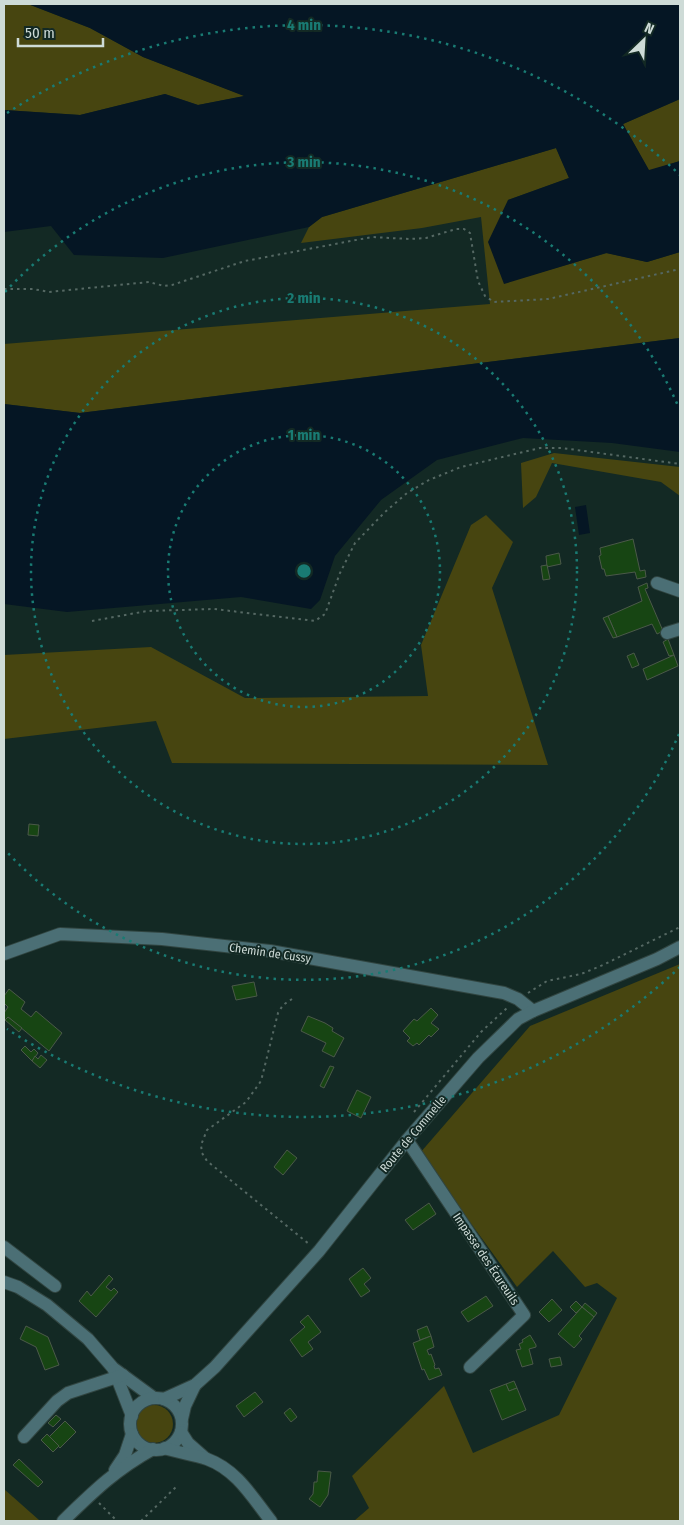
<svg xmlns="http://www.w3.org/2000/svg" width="684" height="1525" viewBox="0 0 684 1525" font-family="'Fira Sans Condensed',sans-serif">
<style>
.green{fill:#474510}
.water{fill:#051624}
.building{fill:#174513;stroke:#4b5949}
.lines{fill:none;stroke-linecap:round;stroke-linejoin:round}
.minor-casing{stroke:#314541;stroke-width:14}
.path{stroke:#556863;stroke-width:2;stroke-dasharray:2.5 4;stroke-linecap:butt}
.minor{stroke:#4b6f75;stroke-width:12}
.ring{fill:none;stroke:#197b73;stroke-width:2.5;stroke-dasharray:2.5 5}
.labels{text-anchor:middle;stroke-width:4;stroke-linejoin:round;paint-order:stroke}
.street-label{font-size:12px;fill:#cedbd7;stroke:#132924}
.centre{fill:#197b73;stroke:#132924;stroke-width:2.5}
.ring-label{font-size:15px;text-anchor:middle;font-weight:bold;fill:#197b73;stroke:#132924;stroke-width:4;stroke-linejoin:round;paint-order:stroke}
</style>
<rect width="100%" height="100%" fill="#132924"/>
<!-- green -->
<g class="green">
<path d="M4 4H28L90 28 143 57 245 96 198 105 165 94 80 115 4 110Z"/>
<path d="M680 99V161L649 171 623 124Z"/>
<path d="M556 148 569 178 508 200 504 283 607 253 647 262 680 252V338L80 413 4 404V344L490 304 481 217 422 228 301 243 309 227 322 217Z"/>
<path d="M554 453 680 467V496L661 482 552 463 536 497 523 508 521 463Z"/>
<path d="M486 515 513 542 492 588 548 765 172 763 156 721 4 739V655L151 647 245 698 428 696 421 645 471 525Z"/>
<path d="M680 964V1521H354L369 1508 352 1476 444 1386 473 1453 559 1415 617 1298 597 1283 585 1287 553 1251 517 1287 420 1153 530 1026Z"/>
<circle cx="154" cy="1424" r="19"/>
<path d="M4 1489 39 1520 38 1521H4Z"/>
</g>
<!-- water -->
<g class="water">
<path d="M28 4H680V99L623 124 649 170 680 161V252L647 262 606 253 504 284 488 242 508 200 569 178 556 148 322 217 309 227 163 258 74 255 51 226 4 232V110L80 115 165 94 198 105 244 96 143 57 90 28Z"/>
<path d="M680 338V452L612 443 523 438 437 460 381 500 335 556 320 600 311 609 241 597 67 612 4 604V404L80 413Z"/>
<path d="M586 505 590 533 579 535 575 507Z"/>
</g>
<!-- building -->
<g class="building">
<path d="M633 539 640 571 645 570 646 577 637 579 635 572 606 576 604 569H602L599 556 601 555 600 548Z"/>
<path d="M559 553 561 564 547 567 546 556Z"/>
<path d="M547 565 550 579 543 580 541 566Z"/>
<path d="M647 583 648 588 645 589 663 631 657 634 652 624 617 637 608 616 642 601 638 587Z"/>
<path d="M608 616 617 637 613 638 603 618Z"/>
<path d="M668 639 674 655 669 656 663 642Z"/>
<path d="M634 653 639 665 632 668 627 656Z"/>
<path d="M674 655 678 666 647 680 643 669Z"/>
<path d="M29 824 39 825 38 836 28 835Z"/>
<path d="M254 982 257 996 236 1000 232 986Z"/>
<path d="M9 989 25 1002 21 1009 31 1017 36 1011 62 1033 49 1051 8 1017 5 1020 4 1019V1013L8 1007 4 1003V996Z"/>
<path d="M431 1008 438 1015 431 1023 439 1029 431 1037 429 1035 419 1045 417 1043 413 1046 407 1041 410 1038 403 1031 414 1019 417 1021Z"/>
<path d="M308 1016 325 1023 333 1028 332 1031 344 1038 334 1057 322 1051 326 1043 301 1031Z"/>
<path d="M8 1017 22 1028 19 1032 5 1020Z"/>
<path d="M25 1046 31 1052 34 1049 38 1053 32 1061 21 1050Z"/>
<path d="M41 1055 47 1060 40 1068 32 1061 35 1056 38 1059Z"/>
<path d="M330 1066 334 1067 324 1088 320 1086Z"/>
<path d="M357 1090 371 1097 361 1118 347 1111Z"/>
<path d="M287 1150 297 1158 283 1175 274 1167Z"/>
<path d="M429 1203 436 1214 413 1230 405 1220Z"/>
<path d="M363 1268 371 1278 364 1284 370 1291 361 1297 349 1279Z"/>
<path d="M109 1275 113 1279 106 1287 111 1291 114 1288 118 1292 96 1317 79 1301 87 1291 91 1296Z"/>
<path d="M486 1296 493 1306 468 1322 461 1312Z"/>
<path d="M552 1299 562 1310 549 1322 539 1312Z"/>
<path d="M576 1301 582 1307 576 1313 570 1307Z"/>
<path d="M585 1303 597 1313 594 1317 582 1307Z"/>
<path d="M582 1307 594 1317 579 1336 582 1339 574 1348 558 1334Z"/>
<path d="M308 1315 321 1332 308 1342 313 1349 302 1357 290 1340 305 1327 300 1322Z"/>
<path d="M26 1326 48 1337 59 1365 45 1370 36 1347 20 1339Z"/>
<path d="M427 1326 431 1336 420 1340 417 1330Z"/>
<path d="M530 1335 536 1345V1347L529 1349 533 1364 522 1367 516 1350 521 1349 519 1344 523 1342 522 1340Z"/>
<path d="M431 1336 434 1347 427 1350 429 1355 431 1354 435 1365 434 1366 435 1369 439 1368 442 1375 429 1380 424 1369 422 1370 413 1343Z"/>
<path d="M560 1357 562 1365 551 1367 549 1359Z"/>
<path d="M514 1381 517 1388 509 1391 506 1384Z"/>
<path d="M506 1384 509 1391 517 1388 526 1410 502 1420 490 1390Z"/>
<path d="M255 1392 263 1402 244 1417 236 1406Z"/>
<path d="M290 1408 297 1417 291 1422 284 1413Z"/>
<path d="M56 1415 61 1419 53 1427 48 1423Z"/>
<path d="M65 1421 76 1432 60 1448 49 1437Z"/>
<path d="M47 1434 59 1446 53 1452 41 1440Z"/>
<path d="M19 1459 43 1482 38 1487 13 1465Z"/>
<path d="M318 1471 331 1472 328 1495 320 1507 309 1499 313 1494 314 1482H317Z"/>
</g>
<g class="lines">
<defs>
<g id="minor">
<path d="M657 583 680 591"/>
<path d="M667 633 680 629"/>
<path d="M4 954 60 934 162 939 270 951 504 993 518 999 533 1011"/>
<path d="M407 1140 524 1315 470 1367"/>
<path d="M4 1247 55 1286"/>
<path d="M4 1282 18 1287 47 1305 88 1339 113 1368 154 1398"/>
<path d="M114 1370 132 1416"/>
<circle cx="156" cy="1424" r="26"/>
<path d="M164 1399 195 1385 215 1367 319 1251 407 1140 478 1058 518 1019 533 1011 657 959 680 947"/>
<path d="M182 1419 185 1406 195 1385"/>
<path d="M181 1432 188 1443 205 1458"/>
<path d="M24 1437 57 1401 68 1393 123 1375"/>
<path d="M165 1448C178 1453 193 1454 207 1459 237 1470 252 1497 271 1521"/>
<path d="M115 1470 125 1455 132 1434"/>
<path d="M63 1521C93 1492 115 1470 153 1449"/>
</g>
</defs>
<!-- minor casing -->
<use href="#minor" class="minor-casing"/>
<!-- path -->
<g class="path">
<path d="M4 289H33L49 292 149 282 164 286 172 285 245 261 372 237 409 239 426 238 456 229H464L470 233 478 281 485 296 494 302 548 299 680 269"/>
<path d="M92 621 147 611 214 609 315 621 325 614 340 573 355 543 385 512 407 493 429 480 461 467 540 448H562L680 464"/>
<path d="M528 993 547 981 581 974 603 965 680 927"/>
<path d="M292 999 283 1005 278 1013 261 1081 246 1102 207 1130 201 1145 202 1153 207 1161 309 1244"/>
<path d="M414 1112 481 1032 508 1007"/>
<path d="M99 1503 117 1521"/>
<path d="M141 1521 176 1487"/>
</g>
<!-- minor -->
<use href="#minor" class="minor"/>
</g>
<!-- distance rings -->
<g class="ring">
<circle cx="304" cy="571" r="136"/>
<circle cx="304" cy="571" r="273"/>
<path d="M679 734A409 409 0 0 1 5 850M5 292A409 409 0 0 1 679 408"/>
<path d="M680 967A546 546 0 0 1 7 1029M7 113A546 546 0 0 1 680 175"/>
</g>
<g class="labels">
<!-- street labels -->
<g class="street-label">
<text transform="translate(270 953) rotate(8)" y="4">Chemin de Cussy</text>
<text transform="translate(413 1134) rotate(-50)" y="4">Route de Commelle</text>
<text transform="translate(486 1259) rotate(56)" y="4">Impasse des Écureuils</text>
</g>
</g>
<circle cx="304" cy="571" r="8" class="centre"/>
<g class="ring-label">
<text x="304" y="30">4 min</text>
<text x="304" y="167">3 min</text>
<text x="304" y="303">2 min</text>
<text x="304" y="440">1 min</text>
</g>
<!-- border -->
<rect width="684" height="1525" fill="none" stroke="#cedbd7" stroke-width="10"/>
<!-- north arrow -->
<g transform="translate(644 40) rotate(25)" stroke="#132924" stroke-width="4" paint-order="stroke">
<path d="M0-4L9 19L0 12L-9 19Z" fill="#cedbd7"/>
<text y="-8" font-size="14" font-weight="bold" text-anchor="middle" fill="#cedbd7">N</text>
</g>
<!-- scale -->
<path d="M18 38v8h85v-8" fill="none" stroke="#cedbd7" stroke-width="2.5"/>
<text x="25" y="38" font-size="15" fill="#cedbd7" stroke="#132924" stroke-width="4" paint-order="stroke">50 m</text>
</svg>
